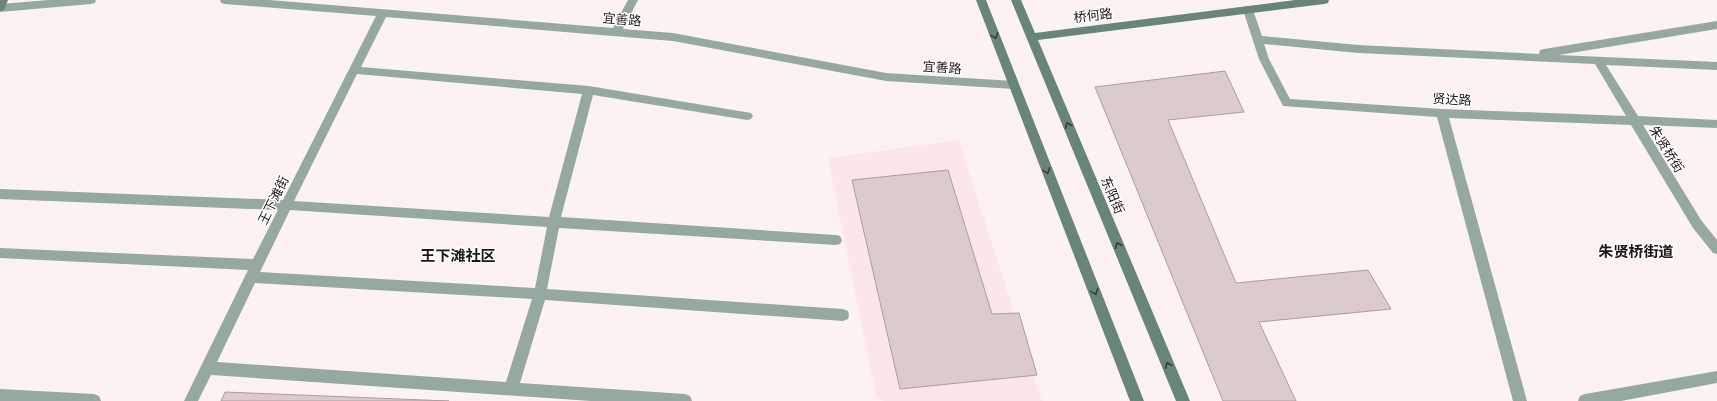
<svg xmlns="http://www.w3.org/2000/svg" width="1717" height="401" viewBox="0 0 1717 401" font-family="Arial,'Noto Sans SC',sans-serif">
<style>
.built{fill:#fce6e7}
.building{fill:#dccbcb;stroke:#ad9c9d}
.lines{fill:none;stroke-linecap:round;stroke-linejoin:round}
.street{fill:#96a9a1;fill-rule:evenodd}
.secondary{fill:#688579;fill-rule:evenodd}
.oneway{stroke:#373d39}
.labels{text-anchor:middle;stroke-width:3;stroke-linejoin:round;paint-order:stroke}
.street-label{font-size:13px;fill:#1c1616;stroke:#fff}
.quarter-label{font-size:15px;font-weight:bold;fill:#1c1616;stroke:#fff}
</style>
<rect width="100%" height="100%" fill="#fdf2f2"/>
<!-- built -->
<path class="built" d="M959 140 1042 401H883L876 397 828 158Z"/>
<!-- building -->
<g class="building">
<path d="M1225 71 1244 112 1168 120 1236 283 1368 270 1391 309 1259 322 1296 401H1223L1095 87Z"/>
<path d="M948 170 992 314 1019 313 1037 375 900 389 852 180Z"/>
<path d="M225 392 449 401H221Z"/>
</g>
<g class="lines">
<!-- street -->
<g class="street">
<path d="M49 0H96L95 3 91 4 0 12V4Z"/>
<path d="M220 0H269L613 28 628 0H638L623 29 673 33 886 73 1014 81 1018 82 1019 85 1018 88 1014 89 886 81 673 41 386 17 361 67 589 86 751 113 753 116 751 119 747 120 593 95 561 217 836 235 840 236 842 240 840 244 836 245 559 228 547 289 843 309 848 311 849 315 848 319 843 321 545 300 520 383 685 394 690 396 692 401H591L211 375 198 401H184L248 270 0 258V248L253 259 278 210 0 199V189L283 200 376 16 225 4 221 3ZM357 74 582 94 549 217 294 201ZM290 210 547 227 535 288 260 272ZM255 283 532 299 506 382 217 362Z"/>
<path d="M1248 6 1252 7 1253 10 1262 36 1358 45 1539 54 1540 50 1544 49 1717 21V29L1559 55 1717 62V70L1606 65 1638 116 1717 120V128L1643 125 1701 220 1717 240V254L1713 253 1693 228 1631 125 1449 118 1527 401H1513L1437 117 1283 106 1259 59 1243 10 1244 7ZM1264 44 1358 53 1595 64 1626 116 1442 109 1290 99 1269 59Z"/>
<path d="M1717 371V383L1621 401H1578L1580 396 1585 394Z"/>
<path d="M0 389 94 394 99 396 101 401H0Z"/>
</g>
<!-- secondary -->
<g class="secondary">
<path d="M0 0H8L4 10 0 11Z"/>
<path d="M976 0H986L1144 401H1130Z"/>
<path d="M1011 0H1021L1035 33 1295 0H1329L1328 3 1324 4 1038 40 1190 401H1176Z"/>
</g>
</g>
<!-- one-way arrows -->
<defs><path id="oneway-chevron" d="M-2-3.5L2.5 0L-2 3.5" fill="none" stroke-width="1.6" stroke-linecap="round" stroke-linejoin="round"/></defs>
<g class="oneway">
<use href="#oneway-chevron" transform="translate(995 36) rotate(69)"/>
<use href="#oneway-chevron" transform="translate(1068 125) rotate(-113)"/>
<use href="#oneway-chevron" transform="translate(1047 171) rotate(69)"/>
<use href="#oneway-chevron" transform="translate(1118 245) rotate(-113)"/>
<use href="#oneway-chevron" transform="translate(1095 292) rotate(69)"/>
<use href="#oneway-chevron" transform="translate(1168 365) rotate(-113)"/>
</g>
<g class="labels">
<!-- street labels -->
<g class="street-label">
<text transform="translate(1093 15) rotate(-7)" y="5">桥何路</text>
<text transform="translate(622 19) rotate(5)" y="5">宜善路</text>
<text transform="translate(942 67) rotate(4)" y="5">宜善路</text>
<text transform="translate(1452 99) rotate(3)" y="5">贤达路</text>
<text transform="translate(1667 149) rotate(58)" y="5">朱贤桥街</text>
<text transform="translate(1113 195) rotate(67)" y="5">东阳街</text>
<text transform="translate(273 200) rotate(-64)" y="5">王下滩街</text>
</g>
<!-- quarter labels -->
<g class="quarter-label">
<text x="1636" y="257">朱贤桥街道</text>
<text x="458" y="261">王下滩社区</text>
</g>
</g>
</svg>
